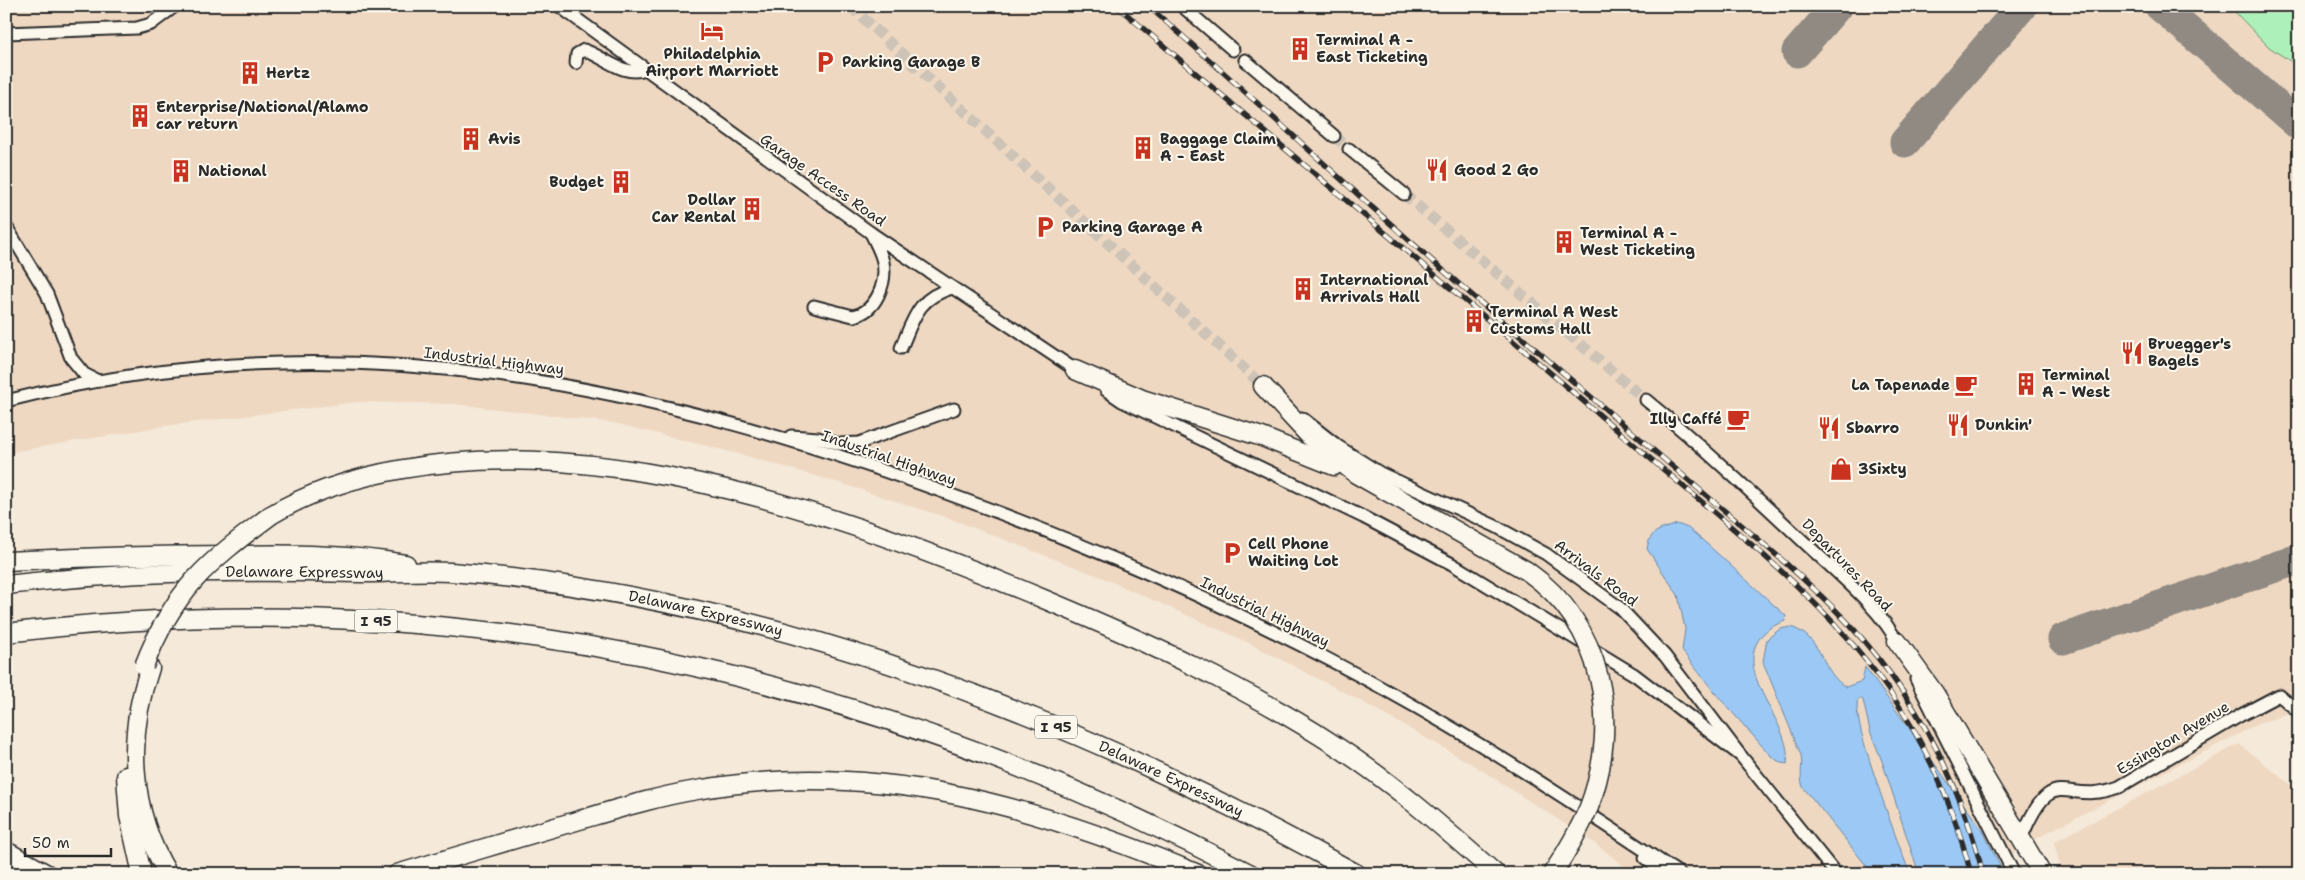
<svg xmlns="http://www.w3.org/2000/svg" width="2305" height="880" viewBox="0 0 2305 880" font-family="'Shantell Sans',sans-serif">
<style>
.built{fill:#eed8c2}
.green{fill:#aef0ba;stroke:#6c8e72}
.water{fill:#9bc8f5;stroke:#6e89a4}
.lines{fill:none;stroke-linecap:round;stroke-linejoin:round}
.taxiway{stroke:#908a82;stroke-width:31}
.minor-tunnel{stroke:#cdc3b6;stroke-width:11;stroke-dasharray:11 5.5;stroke-linecap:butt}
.minor-casing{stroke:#2b2b2b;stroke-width:15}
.highway-casing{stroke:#2b2b2b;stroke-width:21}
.minor{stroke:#fbf7ec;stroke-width:11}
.highway{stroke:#fbf7ec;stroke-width:18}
.rail-casing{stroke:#2b2b2b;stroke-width:5.5}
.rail{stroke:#fbf7ec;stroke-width:4;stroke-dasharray:11;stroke-linecap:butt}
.highway-bridge-casing{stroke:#2b2b2b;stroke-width:21;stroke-linecap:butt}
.highway-bridge{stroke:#fbf7ec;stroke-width:18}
.labels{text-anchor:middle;stroke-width:4;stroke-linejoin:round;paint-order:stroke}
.shield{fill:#fbf7ec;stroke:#696865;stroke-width:1}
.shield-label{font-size:14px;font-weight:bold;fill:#2b2b2b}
.poi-label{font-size:15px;font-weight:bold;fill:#2b2b2b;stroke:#fbf7ec;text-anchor:start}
.street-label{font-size:15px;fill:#2b2b2b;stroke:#fbf7ec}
</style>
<rect width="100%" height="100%" fill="#f5e9d9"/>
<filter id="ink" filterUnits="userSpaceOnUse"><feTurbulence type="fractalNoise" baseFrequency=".02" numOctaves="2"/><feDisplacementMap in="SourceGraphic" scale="10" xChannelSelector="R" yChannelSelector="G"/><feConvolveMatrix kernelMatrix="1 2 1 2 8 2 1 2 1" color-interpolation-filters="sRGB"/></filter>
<g filter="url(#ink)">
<!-- built -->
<g class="built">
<path d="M6 6H2299V721L2289 713 2256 725 2046 833 1979 874H1634L1593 842 1472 764 1359 700 1247 642 1101 577 948 518 843 484 743 455 614 423 455 404 358 402 164 426 6 453Z"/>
<path d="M2239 744 2299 791V874H2062L2054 842Z"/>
</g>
<!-- green -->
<path class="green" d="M2229 6H2299V67L2269 47Z"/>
<!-- water -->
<g class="water">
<path d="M1677 524 1688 528 1707 544 1786 616 1785 621C1779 624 1771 626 1765 632 1726 670 1794 722 1787 764L1781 763 1771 756 1715 693 1682 651 1685 629 1678 595 1647 549C1650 529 1661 530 1677 524Z"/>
<path d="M1791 627C1824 638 1821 673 1846 687L1862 681 1865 667 1983 831 2004 874H1919L1882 761 1870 731 1863 700 1860 698 1857 702C1857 723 1865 745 1871 765 1883 802 1896 838 1910 874H1873L1803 787C1799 776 1803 767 1801 755L1763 662 1767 639 1780 629Z"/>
</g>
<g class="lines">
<!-- taxiway -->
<g class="taxiway">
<path d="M2160 6 2299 125"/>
<path d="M1797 52 1837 6"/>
<path d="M1905 142 2022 6"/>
<path d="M2063 639 2299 559"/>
</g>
<!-- minor-tunnel -->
<g class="minor-tunnel">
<path d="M850 6 1263 386"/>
<path d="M1334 136 1349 149"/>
<path d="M1404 194 1646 400"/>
</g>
<defs>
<g id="minor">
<path d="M559 6 871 233 1080 373"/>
<path d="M1182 6 1233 50"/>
<path d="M6 33 137 28 151 24 175 6"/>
<path d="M1245 60 1334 136"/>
<path d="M576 63 577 54 584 50C603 56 624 78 645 69"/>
<path d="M1349 149 1404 194"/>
<path d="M6 226 47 294 71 358 84 374 98 381"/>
<path d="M814 306 853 316C876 312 887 283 883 262 881 252 875 242 871 233"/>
<path d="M901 348C914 318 917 298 952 288"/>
<path d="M1106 390 1122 401 1363 517 1452 564 1635 675 1741 756"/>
<path d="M1646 400C1701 445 1753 494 1805 543 1837 573 1881 608 1900 647"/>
<path d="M6 401C337 315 652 383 965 500 1111 554 1254 617 1391 693 1491 748 1585 811 1680 874"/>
<path d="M1302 418 1339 447 1380 473 1495 526 1546 554 1620 608 1665 656 1741 756 1836 874"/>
<path d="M791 436 818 438 840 444 859 443 954 409"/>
<path d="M1916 679 2014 874"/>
<path d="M2021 839C2054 758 2063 808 2119 787L2241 715 2279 695 2299 712"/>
<path d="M1645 858 1664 874"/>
</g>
<g id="highway">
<path d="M1075 370 1142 399 1262 437 1334 466"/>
<path d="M1263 386 1315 442 1356 474 1527 571"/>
<path d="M271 515C311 491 357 477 403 469 612 432 855 519 1046 600 1144 641 1244 686 1333 744 1392 782 1444 828 1496 874"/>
<path d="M6 561C83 557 159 555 235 555 293 554 349 554 406 564"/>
<path id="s1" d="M6 585C124 571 241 570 359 573 390 573 421 570 451 572 771 597 1079 719 1357 874"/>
<path d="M6 633C447 578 860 670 1251 874"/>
<path d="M1897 641 1935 694 2042 874"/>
<path d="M150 668C126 736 130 811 168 874"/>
<path d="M126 776 129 816 142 874"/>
<path d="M6 851 47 874"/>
<path d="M397 874C454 857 512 840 569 823 611 811 654 797 697 790 875 758 1036 806 1198 874"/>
</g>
</defs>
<!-- minor casing -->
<use href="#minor" class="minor-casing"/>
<!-- highway casing -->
<use href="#highway" class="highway-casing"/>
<!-- minor -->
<use href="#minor" class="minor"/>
<!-- highway -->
<use href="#highway" class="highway"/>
<defs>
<g id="rail">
<path d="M1117 6C1285 150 1456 291 1624 436 1715 515 1816 589 1887 688 1927 745 1954 807 1971 874"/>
<path d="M1148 6C1254 97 1354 194 1459 284 1537 351 1615 417 1693 484 1745 529 1800 572 1848 623 1914 694 1960 780 1983 874"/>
</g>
</defs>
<!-- rail casing -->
<use href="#rail" class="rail-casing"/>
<!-- rail -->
<use href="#rail" class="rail"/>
<defs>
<g id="highway-bridge">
<path d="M1527 571C1604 625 1621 722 1589 807 1579 831 1566 853 1552 874"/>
<path d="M144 666C174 589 207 563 271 515"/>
</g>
</defs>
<!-- highway-bridge casing -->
<use href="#highway-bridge" class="highway-bridge-casing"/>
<!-- highway-bridge -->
<use href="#highway-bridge" class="highway-bridge"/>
</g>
</g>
<!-- icons -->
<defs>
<symbol id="hotel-bare" viewBox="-9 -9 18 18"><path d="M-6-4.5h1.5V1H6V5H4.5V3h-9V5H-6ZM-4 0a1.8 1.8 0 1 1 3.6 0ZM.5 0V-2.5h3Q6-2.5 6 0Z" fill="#c8321e" stroke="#fbf7ec" stroke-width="2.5" paint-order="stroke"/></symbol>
<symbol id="building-bare" viewBox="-9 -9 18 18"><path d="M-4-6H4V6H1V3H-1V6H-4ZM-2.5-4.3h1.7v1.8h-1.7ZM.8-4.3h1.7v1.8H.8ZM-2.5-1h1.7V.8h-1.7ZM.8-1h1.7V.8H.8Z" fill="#c8321e" stroke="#fbf7ec" stroke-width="2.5" paint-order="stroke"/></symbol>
<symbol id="parking-bare" viewBox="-9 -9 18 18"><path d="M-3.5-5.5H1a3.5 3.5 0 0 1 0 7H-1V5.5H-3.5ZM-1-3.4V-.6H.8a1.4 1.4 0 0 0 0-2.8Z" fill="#c8321e" stroke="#fbf7ec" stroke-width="2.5" paint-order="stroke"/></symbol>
<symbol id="restaurant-bare" viewBox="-9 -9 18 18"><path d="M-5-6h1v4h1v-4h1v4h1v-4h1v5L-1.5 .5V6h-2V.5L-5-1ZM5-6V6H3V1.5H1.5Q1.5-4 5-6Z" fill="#c8321e" stroke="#fbf7ec" stroke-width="2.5" paint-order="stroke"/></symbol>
<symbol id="cafe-bare" viewBox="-9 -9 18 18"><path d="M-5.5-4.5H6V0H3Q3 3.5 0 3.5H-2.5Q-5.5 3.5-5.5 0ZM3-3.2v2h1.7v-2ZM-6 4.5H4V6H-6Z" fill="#c8321e" stroke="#fbf7ec" stroke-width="2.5" paint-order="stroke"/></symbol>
<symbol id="shop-bare" viewBox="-9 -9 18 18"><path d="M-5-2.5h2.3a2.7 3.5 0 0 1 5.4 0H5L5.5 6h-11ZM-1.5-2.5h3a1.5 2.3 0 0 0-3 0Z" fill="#c8321e" stroke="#fbf7ec" stroke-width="2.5" paint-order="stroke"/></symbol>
</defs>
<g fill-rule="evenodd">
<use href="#hotel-bare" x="696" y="15" width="32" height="32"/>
<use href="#building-bare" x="1284" y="33" width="32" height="32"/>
<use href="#parking-bare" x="809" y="46" width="32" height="32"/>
<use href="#building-bare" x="234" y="57" width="32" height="32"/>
<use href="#building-bare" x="124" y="100" width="32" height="32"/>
<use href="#building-bare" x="455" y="123" width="32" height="32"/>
<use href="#building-bare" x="1127" y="132" width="32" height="32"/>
<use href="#restaurant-bare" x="1421" y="154" width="32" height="32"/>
<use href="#building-bare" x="165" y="155" width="32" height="32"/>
<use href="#building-bare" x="605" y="166" width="32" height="32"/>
<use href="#building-bare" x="736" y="193" width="32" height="32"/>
<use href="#parking-bare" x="1029" y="211" width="32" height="32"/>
<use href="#building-bare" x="1548" y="226" width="32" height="32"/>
<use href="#building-bare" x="1287" y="273" width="32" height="32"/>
<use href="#building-bare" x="1458" y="305" width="32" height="32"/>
<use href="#restaurant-bare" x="2116" y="337" width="32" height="32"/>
<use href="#building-bare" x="2010" y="368" width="32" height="32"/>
<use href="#cafe-bare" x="1950" y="369" width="32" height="32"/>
<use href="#cafe-bare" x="1722" y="403" width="32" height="32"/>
<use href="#restaurant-bare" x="1942" y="409" width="32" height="32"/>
<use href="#restaurant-bare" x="1813" y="412" width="32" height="32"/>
<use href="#shop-bare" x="1825" y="453" width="32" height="32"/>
<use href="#parking-bare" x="1216" y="537" width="32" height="32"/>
</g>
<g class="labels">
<!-- shield labels -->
<g class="shield">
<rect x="355" y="609.5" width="42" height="23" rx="4"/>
<rect x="1035" y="715.5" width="42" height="23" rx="4"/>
</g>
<g class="shield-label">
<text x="376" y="626">I 95</text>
<text x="1056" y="732">I 95</text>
</g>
<!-- poi labels -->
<g class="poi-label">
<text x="1316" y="45">Terminal A -<tspan x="1316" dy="17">East Ticketing</tspan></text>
<text x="712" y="59" text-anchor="middle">Philadelphia<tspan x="712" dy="17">Airport Marriott</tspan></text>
<text x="842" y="67">Parking Garage B</text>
<text x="266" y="78">Hertz</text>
<text x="156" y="112">Enterprise/National/Alamo<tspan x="156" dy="17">car return</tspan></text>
<text x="488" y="144">Avis</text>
<text x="1160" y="144">Baggage Claim<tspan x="1160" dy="17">A - East</tspan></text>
<text x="1454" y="175">Good 2 Go</text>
<text x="198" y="176">National</text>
<text x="604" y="187" text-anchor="end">Budget</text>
<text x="736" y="205" text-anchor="end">Dollar<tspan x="736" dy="17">Car Rental</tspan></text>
<text x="1062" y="232">Parking Garage A</text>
<text x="1580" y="238">Terminal A -<tspan x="1580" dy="17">West Ticketing</tspan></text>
<text x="1320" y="285">International<tspan x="1320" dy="17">Arrivals Hall</tspan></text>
<text x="1490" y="317">Terminal A West<tspan x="1490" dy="17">Customs Hall</tspan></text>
<text x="2148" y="349">Bruegger's<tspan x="2148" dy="17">Bagels</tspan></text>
<text x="2042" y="380">Terminal<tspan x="2042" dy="17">A - West</tspan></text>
<text x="1950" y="390" text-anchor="end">La Tapenade</text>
<text x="1722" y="424" text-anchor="end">Illy Caffé</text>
<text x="1975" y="430">Dunkin'</text>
<text x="1846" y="433">Sbarro</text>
<text x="1858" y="474">3Sixty</text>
<text x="1248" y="549">Cell Phone<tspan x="1248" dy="17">Waiting Lot</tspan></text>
</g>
<!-- street labels -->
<g class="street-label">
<text transform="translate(823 180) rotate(35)" y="5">Garage Access Road</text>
<text transform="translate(494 361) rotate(7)" y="5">Industrial Highway</text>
<text transform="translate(889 458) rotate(19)" y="5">Industrial Highway</text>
<text transform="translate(1847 565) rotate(46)" y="5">Departures Road</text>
<text dy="5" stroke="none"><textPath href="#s1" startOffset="299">Delaware Expressway</textPath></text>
<text transform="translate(1596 573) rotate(37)" y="5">Arrivals Road</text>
<text transform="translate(1265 612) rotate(26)" y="5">Industrial Highway</text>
<text dy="5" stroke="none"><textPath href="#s1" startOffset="704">Delaware Expressway</textPath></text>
<text transform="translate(2173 738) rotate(-31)" y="5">Essington Avenue</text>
<text dy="5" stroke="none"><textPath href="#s1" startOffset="1199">Delaware Expressway</textPath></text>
</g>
</g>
<!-- margin -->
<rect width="2305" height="880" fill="none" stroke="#fbf7ec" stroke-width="25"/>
<rect x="12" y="12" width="2280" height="855" fill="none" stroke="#2b2b2b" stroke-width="2" filter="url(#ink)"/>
<!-- scale -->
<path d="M25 848v8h86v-8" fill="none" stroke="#2b2b2b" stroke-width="2.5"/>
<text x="32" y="848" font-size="15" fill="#2b2b2b" stroke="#fbf7ec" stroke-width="4" paint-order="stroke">50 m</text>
</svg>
